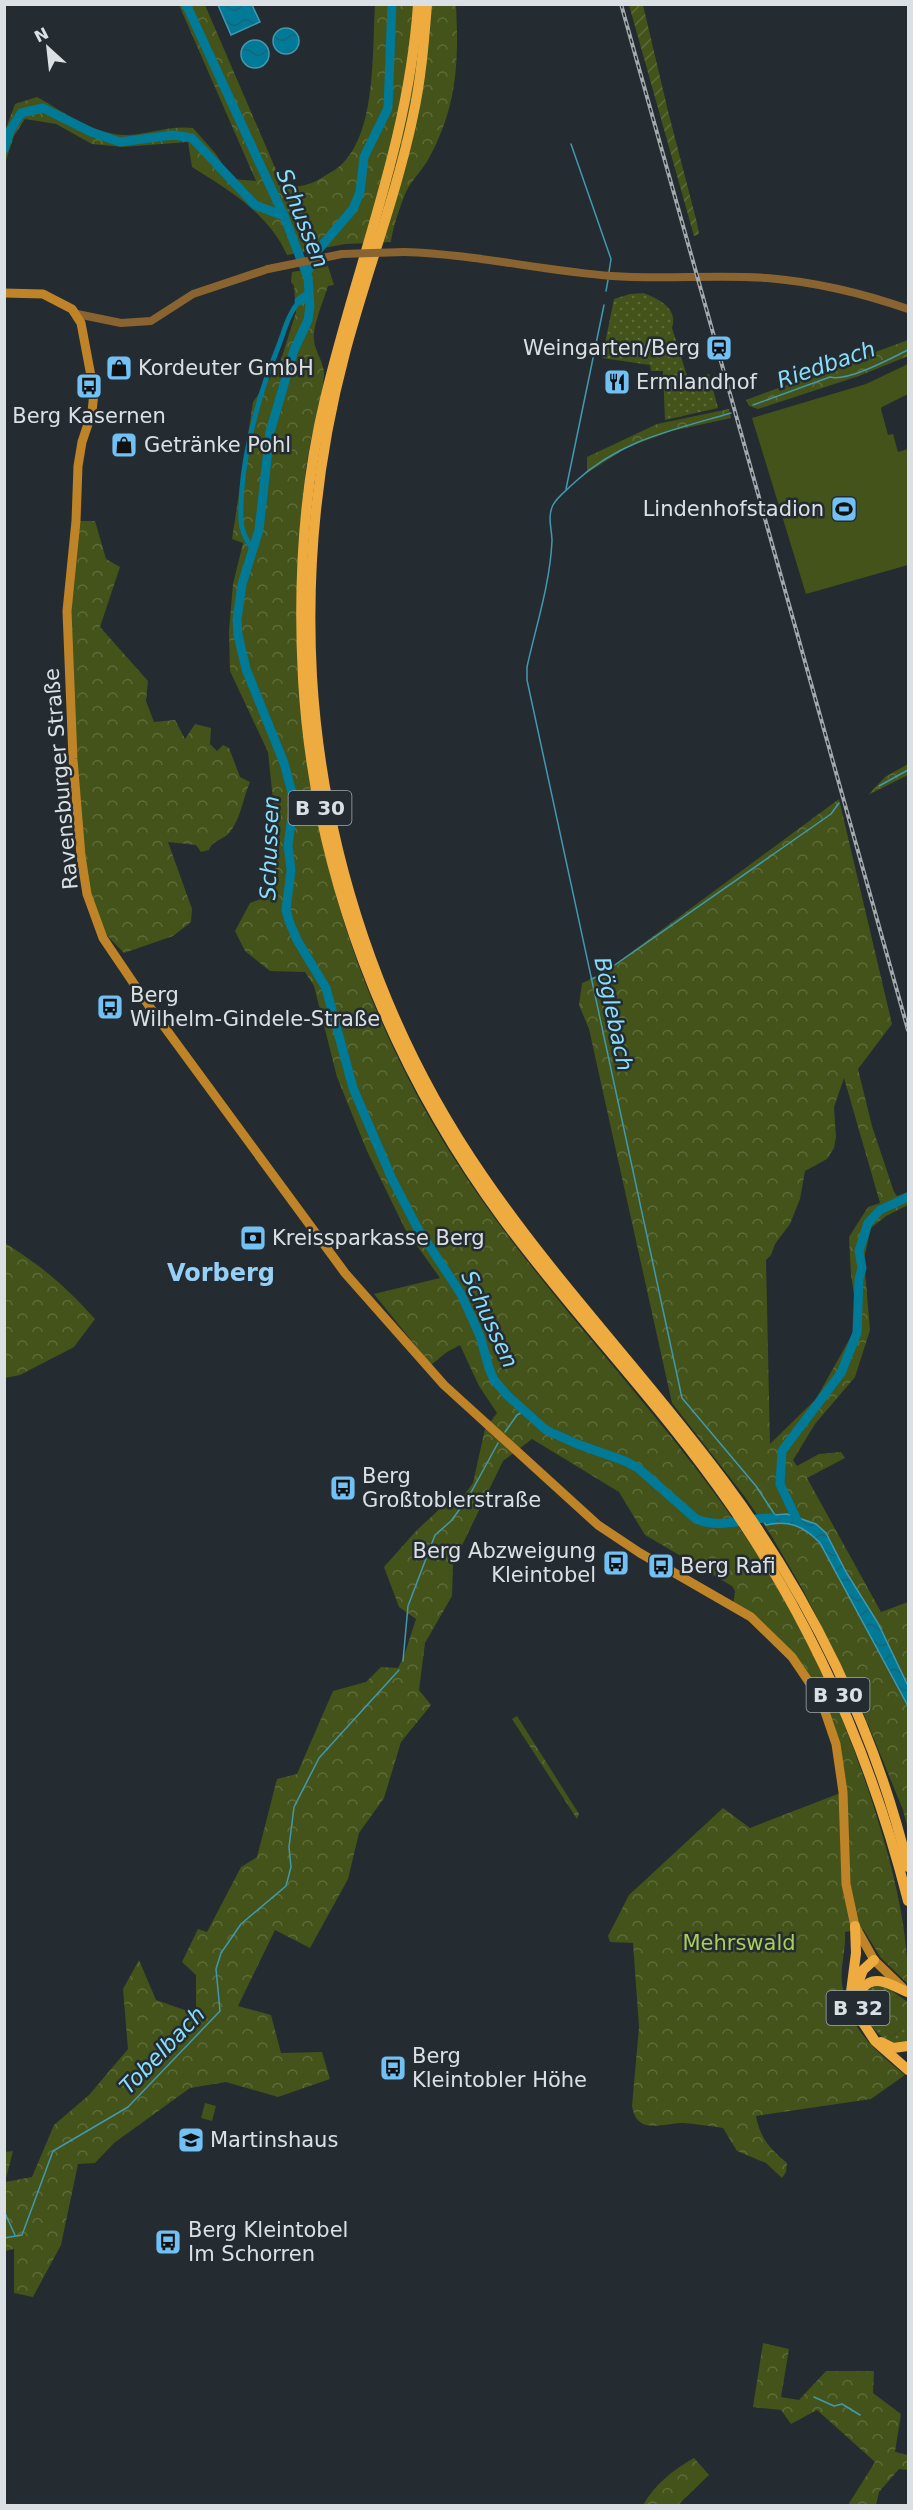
<svg xmlns="http://www.w3.org/2000/svg" width="913" height="2510" viewBox="0 0 913 2510" font-family="'DejaVu Sans',sans-serif">
<style>
.grass{fill:url(#grass-dots)}
.forest{fill:url(#forest-crowns);fill-rule:evenodd}
.park{fill:#435319}
.garden{fill:url(#garden-furrows)}
.water{fill:url(#water-waves);stroke:#4299af;stroke-width:1.5}
.lines{fill:none;stroke-linecap:round;stroke-linejoin:round}
.stream{stroke:#4299af;stroke-width:1.5}
.canal{stroke:#017a98;stroke-width:5}
.river{stroke:#017a98;stroke-width:9}
.tertiary{stroke:#896431;stroke-width:8}
.secondary{stroke:#be8427;stroke-width:9}
.trunk{stroke:#eeac40;stroke-width:10}
.rail-casing{stroke:#a3a9ad;stroke-width:4}
.rail{stroke:#242c31;stroke-width:1.5;stroke-dasharray:4.5;stroke-linecap:butt}
.tertiary-bridge{stroke:#896431;stroke-width:8}
.labels{text-anchor:middle;stroke-width:5;stroke-linejoin:round;paint-order:stroke}
.shield{fill:#242c31;stroke:#a4aaae;stroke-width:1.5}
.shield-label{font-size:20px;font-weight:bold;fill:#dbe0e4}
.poi-label{font-size:21px;fill:#dbe0e4;stroke:#242c31;text-anchor:start}
.street-label{font-size:21px;fill:#dbe0e4;stroke:#242c31}
.park-label{font-size:21px;fill:#abce54;stroke:#242c31}
.water-label{font-size:22px;font-style:italic;fill:#88defc;stroke:#242c31}
.quarter-label{font-size:24px;font-weight:bold;fill:#97d0f7;stroke:#242c31}
</style>
<defs>
<pattern id="grass-dots" width="8" height="8" patternUnits="userSpaceOnUse" patternTransform="scale(1.5)"><rect width="8" height="8" fill="#435319"/><path d="M2 2h.1M6 6h.1" fill="none" stroke="#5e6b3a" stroke-width="1.8" stroke-linecap="round"/></pattern>
<pattern id="forest-crowns" width="20" height="18" patternUnits="userSpaceOnUse" patternTransform="scale(1.5)"><rect width="20" height="18" fill="#435319"/><path d="M2 6a3 3 0 1 1 6 0M12 15a3 3 0 1 1 6 0" fill="none" stroke="#5e6b3a"/></pattern>
<pattern id="garden-furrows" width="10" height="10" patternUnits="userSpaceOnUse" patternTransform="scale(1.5)"><rect width="10" height="10" fill="#435319"/><path d="M-1 1l2-2M0 10L10 0M9 11l2-2" fill="none" stroke="#5e6b3a"/></pattern>
<pattern id="water-waves" width="16" height="10" patternUnits="userSpaceOnUse" patternTransform="scale(1.5)"><rect width="16" height="10" fill="#017a98"/><path d="M0 5q4-4 8 0t8 0" fill="none" stroke="#1b6476"/></pattern>
</defs>
<rect width="100%" height="100%" fill="#242c31"/>
<!-- grass -->
<g class="grass">
<path d="M643 293C658 298 679 309 672 328L688 379 709 374 718 408 665 420 663 371H651L650 365 602 358 614 299 630 294Z"/>
<path d="M874 1986H886L899 1996 896 1998 882 2028 891 2037 902 2029H908V2042C883 2048 868 2025 860 2004L868 1990Z"/>
</g>
<!-- forest -->
<g class="forest">
<path d="M179 5H205L276 170 278 185C296 189 310 186 326 175 331 172 337 169 341 165 377 132 372 50 375 5H456C459 62 457 108 428 160 422 170 413 179 407 190 402 200 392 230 391 242L345 244 287 255C269 214 229 190 192 167L188 142 123 147 92 144 56 124 25 119 14 136 5 163V131L15 104 37 97C64 112 96 136 128 135 150 134 170 125 193 128L216 154 232 179 256 181Z"/>
<path d="M328 266 334 285 328 286C324 299 312 328 314 340 315 353 325 363 324 376 322 400 313 425 309 450 304 477 302 505 300 533 283 765 340 990 470 1183 555 1308 663 1414 747 1539 799 1616 839 1703 869 1792 889 1853 908 1920 908 1984L881 1958 863 1929 845 1932C846 1950 840 1967 842 1984 848 2028 873 2049 905 2075L871 2099 756 2116C760 2138 770 2149 787 2163L786 2172 782 2178 766 2163 737 2151 723 2128C710 2126 697 2124 684 2123 665 2122 637 2137 632 2106L639 2027 633 1943 610 1942 608 1936 629 1895 723 1808 750 1828 843 1792 836 1744 802 1670 733 1605 735 1591 732 1586 645 1535 619 1492 532 1439 503 1461 453 1564 452 1596 425 1643 419 1690 431 1705 401 1742 384 1798 359 1833 348 1879 310 1948 275 1930 238 2006 271 2015 281 2053 322 2052 330 2079 278 2097 226 2082 190 2088 114 2143 95 2163 78 2164 61 2245 33 2297 14 2293V2249L5 2251V2152L13 2151 5 2182 32 2177 54 2125 89 2095 128 2049 123 1989 139 1960 156 2000 196 2014V1975L182 1962 198 1929 207 1932 241 1867 257 1857 277 1779 297 1774 333 1691 366 1682 381 1667 398 1668 404 1656 416 1619 399 1607 384 1567 416 1531 445 1504 455 1507 473 1483 485 1429 497 1413 479 1386 460 1345 447 1352 431 1365 374 1294 440 1278 405 1229 367 1151 337 1077 314 986 305 972 270 971 245 951 235 931 250 903 275 894 274 809 268 752 230 671 229 631 233 584 243 543 232 539 253 402 279 366 296 312 294 286 291 282 292 272Z"/>
<path d="M908 340V356L859 376 758 409 749 406 746 400Z"/>
<path d="M729 409 731 418 672 431 628 447 587 473V457L657 424Z"/>
<path d="M76 521H95L106 559 120 567 100 627 148 681 146 701 154 722 175 720 185 739 195 724 211 728 210 744 217 751 223 745 229 748 240 777 250 782C243 798 241 818 230 832 224 840 212 840 209 850L201 852 196 845 168 842 192 909 191 922 173 936 124 953 97 925 87 894 67 611Z"/>
<path d="M908 764V775L868 795 885 777Z"/>
<path d="M839 799 892 1024 858 1069 872 1126 894 1192 897 1196 908 1192V1205L886 1216 871 1228 864 1259 870 1330 855 1377 815 1424 793 1460 797 1466 819 1454 841 1452 845 1458 807 1478 881 1612 908 1602V1830L903 1810 856 1695 803 1590 771 1535 745 1497 672 1403 589 1029 579 1005 582 983 599 976ZM844 1078 880 1203 868 1207 849 1237 851 1275 856 1308 854 1331 816 1399 770 1444 766 1260 771 1255 775 1244 790 1224 800 1199 805 1171 827 1159 834 1148 836 1137 834 1107Z"/>
<path d="M5 1243C43 1267 65 1286 95 1319L74 1347 20 1375 5 1378Z"/>
<path d="M517 1716 579 1814 577 1819 512 1719Z"/>
<path d="M875 1989 886 1990 896 1998 899 1996 908 2002V2029H902L891 2037C878 2024 865 2017 867 1997Z"/>
<path d="M763 2343 789 2349 781 2397 799 2400 826 2371H874L873 2393 901 2414 895 2452 908 2455V2470L899 2469 879 2492 876 2505H848L875 2462 817 2410 791 2424 781 2410 753 2407Z"/>
<path d="M694 2458 709 2475 678 2505H643C655 2484 673 2470 694 2458Z"/>
</g>
<!-- park -->
<g class="park">
<path d="M908 364V394L882 407 881 409 888 435 893 434 898 452 908 449V565L806 594 752 418 866 384Z"/>
<path d="M205 2103 216 2106 212 2121 201 2118Z"/>
</g>
<!-- garden -->
<path class="garden" d="M629 5H643L668 111 697 223 699 234 694 236Z"/>
<!-- water -->
<g class="water">
<path d="M218 5H252L260 22 231 35Z"/>
<circle cx="286" cy="41" r="13"/>
<circle cx="255" cy="54" r="14"/>
<path d="M787 1514 816 1524 826 1533 846 1572 878 1623 908 1686V1706L820 1543C804 1526 789 1520 766 1525L760 1516Z"/>
</g>
<g class="lines">
<!-- stream -->
<g class="stream">
<path d="M571 144 611 259 609 272"/>
<path d="M606 291 608 280"/>
<path d="M753 405 830 377C848 382 891 358 908 350"/>
<path d="M731 413C673 430 620 440 575 482 568 489 557 497 553 505 547 517 552 529 552 541 550 584 536 626 527 667V680L682 1398 756 1486 775 1515"/>
<path d="M566 489 604 305"/>
<path d="M879 786 908 770"/>
<path d="M591 979 599 976 831 814 839 803"/>
<path d="M505 1432 517 1415 524 1411"/>
<path d="M403 1661 408 1606 435 1535 451 1521 468 1498 498 1443"/>
<path d="M4 2211 15 2235"/>
<path d="M4 2238 22 2235 53 2151 128 2107 220 2011 216 1969 221 1953 241 1924 286 1886 291 1867 289 1847 294 1807 319 1758 399 1670"/>
<path d="M814 2397 834 2406 842 2404 860 2415"/>
</g>
<!-- canal -->
<path class="canal" d="M252 549C247 540 241 531 241 520 239 467 257 399 277 350 284 333 287 316 299 301"/>
<!-- river -->
<g class="river">
<path d="M186 4 284 216 308 278 310 306 308 320 294 350 270 432 259 530 242 584 237 620 238 635 246 669 284 763 294 800 288 846 291 870 286 910 289 921 297 940 326 988 353 1088 392 1179 417 1227 461 1294 480 1336 489 1368 494 1380 508 1396 546 1430 577 1444 625 1461 638 1468 696 1519C722 1530 745 1517 772 1518"/>
<path d="M4 149 10 131 21 113 43 108 91 132 120 142 173 135 192 138 255 205 284 216"/>
<path d="M307 273 318 250 353 209 360 192 364 157 388 108 392 4"/>
<path d="M299 301 309 294"/>
<path d="M797 1520 780 1484 782 1451 841 1373 857 1333 859 1279 862 1268 859 1251 868 1223 880 1210 908 1197"/>
</g>
<!-- tertiary -->
<g class="tertiary">
<path d="M404 252C474 254 543 271 612 276 664 280 715 274 767 278 816 282 862 293 908 309"/>
<path d="M77 314 121 323 151 321 193 294 268 269"/>
</g>
<!-- secondary -->
<path class="secondary" d="M4 293 43 294 72 309 81 323 94 392 92 412 82 442 78 466 76 521 67 611 73 759 81 856 87 894 103 938 149 1006 345 1273 444 1385 598 1525 640 1553 751 1617 792 1657 813 1688 823 1706 836 1744 843 1792 846 1884 855 1926 874 1960 903 1988"/>
<!-- trunk -->
<g class="trunk">
<path d="M418 4C409 141 356 267 325 399 303 490 298 586 303 679 314 873 388 1063 503 1219 575 1317 661 1404 730 1504 814 1625 872 1759 908 1901"/>
<path d="M427 4C424 42 421 80 413 116 396 197 366 273 345 353 317 458 306 568 312 677 323 854 382 1030 483 1176 556 1283 647 1377 724 1481 809 1595 875 1729 908 1867"/>
<path d="M855 1926 856 1953 851 1992 856 2012 875 2041 908 2070"/>
<path d="M857 1986 863 1970 874 1960"/>
<path d="M858 2007C857 2000 859 1994 863 1988 875 1973 893 1986 907 1992"/>
<path d="M881 2042 893 2048 908 2046"/>
</g>
<defs>
<path id="rail" d="M621 4 908 1030"/>
</defs>
<!-- rail casing -->
<use href="#rail" class="rail-casing"/>
<!-- rail -->
<use href="#rail" class="rail"/>
<!-- tertiary-bridge -->
<path class="tertiary-bridge" d="M268 269 342 254 404 252"/>
</g>
<!-- icons -->
<defs>
<symbol id="station-square" viewBox="-11 -11 22 22"><rect x="-9" y="-9" width="18" height="18" rx="4" fill="#71c1f5" stroke="#242c31"/><path d="M-3-6H3Q5-6 5-4V2Q5 4 3 4L4.5 6H3L1.5 4h-3L-3 6H-4.5L-3 4Q-5 4-5 2V-4Q-5-6-3-6ZM-3.5-4v3h7v-3ZM-3.5 1v1.5H-2V1ZM2 1v1.5H3.5V1Z" fill="#111"/></symbol>
<symbol id="shop-square" viewBox="-11 -11 22 22"><rect x="-9" y="-9" width="18" height="18" rx="4" fill="#71c1f5" stroke="#242c31"/><path d="M-5-2.5h2.3a2.7 3.5 0 0 1 5.4 0H5L5.5 6h-11ZM-1.5-2.5h3a1.5 2.3 0 0 0-3 0Z" fill="#111"/></symbol>
<symbol id="restaurant-square" viewBox="-11 -11 22 22"><rect x="-9" y="-9" width="18" height="18" rx="4" fill="#71c1f5" stroke="#242c31"/><path d="M-5-6h1v4h1v-4h1v4h1v-4h1v5L-1.5 .5V6h-2V.5L-5-1ZM5-6V6H3V1.5H1.5Q1.5-4 5-6Z" fill="#111"/></symbol>
<symbol id="bus-square" viewBox="-11 -11 22 22"><rect x="-9" y="-9" width="18" height="18" rx="4" fill="#71c1f5" stroke="#242c31"/><path d="M-5-6H5V4H4V6H2V4H-2V6H-4V4H-5ZM-3.5-4V0h7V-4ZM-3.5 1.2v1.5H-2V1.2ZM2 1.2v1.5H3.5V1.2Z" fill="#111"/></symbol>
<symbol id="stadium-square" viewBox="-11 -11 22 22"><rect x="-9" y="-9" width="18" height="18" rx="4" fill="#71c1f5" stroke="#242c31"/><path d="M0-5a6.5 5 0 1 0 0 10a6.5 5 0 1 0 0-10ZM-3.5-1.8h7v3.6h-7Z" fill="#111"/></symbol>
<symbol id="bank-square" viewBox="-11 -11 22 22"><rect x="-9" y="-9" width="18" height="18" rx="4" fill="#71c1f5" stroke="#242c31"/><path d="M-6-4H6V4H-6ZM0-2.3a2.3 2.3 0 1 0 0 4.6a2.3 2.3 0 1 0 0-4.6Z" fill="#111"/></symbol>
<symbol id="school-square" viewBox="-11 -11 22 22"><rect x="-9" y="-9" width="18" height="18" rx="4" fill="#71c1f5" stroke="#242c31"/><path d="M0-5L7-2L0 1L-7-2ZM-4 1L0 2.5L4 1V4Q0 6-4 4Z" fill="#111"/></symbol>
</defs>
<g fill-rule="evenodd">
<use href="#station-square" x="704" y="333" width="30" height="30"/>
<use href="#shop-square" x="104" y="353" width="30" height="30"/>
<use href="#restaurant-square" x="602" y="367" width="30" height="30"/>
<use href="#bus-square" x="74" y="371" width="30" height="30"/>
<use href="#shop-square" x="109" y="430" width="30" height="30"/>
<use href="#stadium-square" x="829" y="494" width="30" height="30"/>
<use href="#bus-square" x="95" y="992" width="30" height="30"/>
<use href="#bank-square" x="238" y="1223" width="30" height="30"/>
<use href="#bus-square" x="328" y="1473" width="30" height="30"/>
<use href="#bus-square" x="601" y="1548" width="30" height="30"/>
<use href="#bus-square" x="646" y="1551" width="30" height="30"/>
<use href="#bus-square" x="378" y="2053" width="30" height="30"/>
<use href="#school-square" x="176" y="2125" width="30" height="30"/>
<use href="#bus-square" x="153" y="2227" width="30" height="30"/>
</g>
<g class="labels">
<!-- shield labels -->
<g class="shield">
<rect x="288.5" y="791" width="63" height="34" rx="4.5"/>
<rect x="806.5" y="1678" width="63" height="34" rx="4.5"/>
<rect x="826.5" y="1991" width="63" height="34" rx="4.5"/>
</g>
<g class="shield-label">
<text x="320" y="815">B 30</text>
<text x="838" y="1702">B 30</text>
<text x="858" y="2015">B 32</text>
</g>
<!-- poi labels -->
<g class="poi-label">
<text x="700" y="355" text-anchor="end">Weingarten/Berg</text>
<text x="138" y="375">Kordeuter GmbH</text>
<text x="636" y="389">Ermlandhof</text>
<text x="89" y="423" text-anchor="middle">Berg Kasernen</text>
<text x="144" y="452">Getränke Pohl</text>
<text x="824" y="516" text-anchor="end">Lindenhofstadion</text>
<text x="130" y="1002">Berg<tspan x="130" dy="24">Wilhelm-Gindele-Straße</tspan></text>
<text x="272" y="1245">Kreissparkasse Berg</text>
<text x="362" y="1483">Berg<tspan x="362" dy="24">Großtoblerstraße</tspan></text>
<text x="596" y="1558" text-anchor="end">Berg Abzweigung<tspan x="596" dy="24">Kleintobel</tspan></text>
<text x="680" y="1573">Berg Rafi</text>
<text x="412" y="2063">Berg<tspan x="412" dy="24">Kleintobler Höhe</tspan></text>
<text x="210" y="2147">Martinshaus</text>
<text x="188" y="2237">Berg Kleintobel<tspan x="188" dy="24">Im Schorren</tspan></text>
</g>
<!-- street labels -->
<g class="street-label">
<text transform="translate(61 779) rotate(-95)" y="7">Ravensburger Straße</text>
</g>
<!-- park labels -->
<g class="park-label">
<text x="739" y="1950">Mehrswald</text>
</g>
<!-- water labels -->
<g class="water-label">
<text transform="translate(303 218) rotate(68)" y="8">Schussen</text>
<text transform="translate(826 364) rotate(-19)" y="8">Riedbach</text>
<text transform="translate(269 848) rotate(-88)" y="8">Schussen</text>
<text transform="translate(614 1014) rotate(78)" y="8">Böglebach</text>
<text transform="translate(490 1319) rotate(65)" y="8">Schussen</text>
<text transform="translate(162 2050) rotate(-46)" y="8">Tobelbach</text>
</g>
<!-- quarter labels -->
<g class="quarter-label">
<text x="221" y="1281">Vorberg</text>
</g>
</g>
<!-- border -->
<rect width="913" height="2510" fill="none" stroke="#dbe0e4" stroke-width="12"/>
<!-- north arrow -->
<g transform="translate(48 48) rotate(333)" stroke="#242c31" stroke-width="4.5" paint-order="stroke">
<path d="M0-4.5L10 22L0 15L-10 22Z" fill="#dbe0e4"/>
<text y="-9" font-size="16" font-weight="bold" text-anchor="middle" fill="#dbe0e4">N</text>
</g>
</svg>
